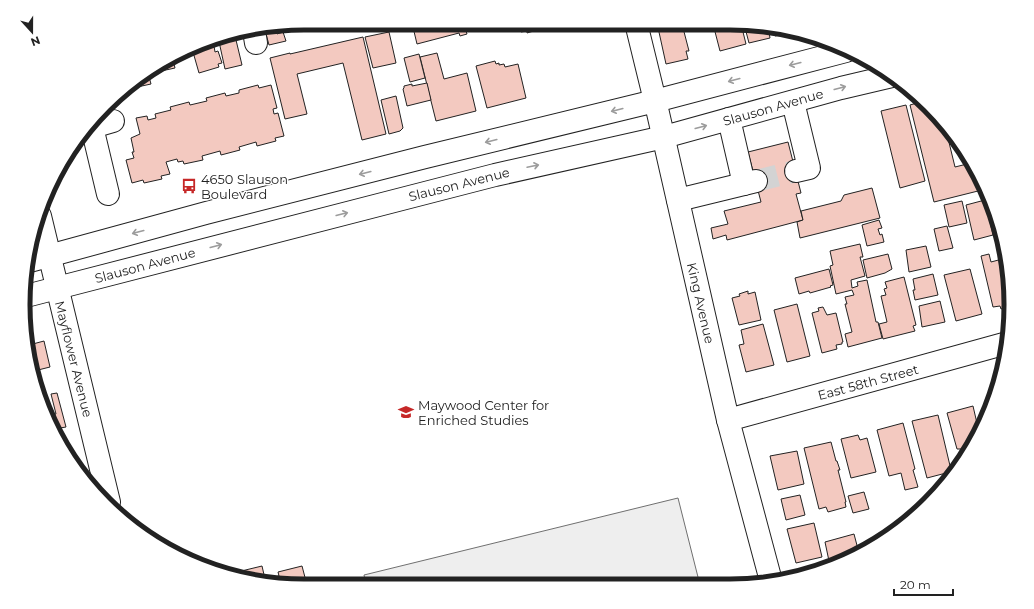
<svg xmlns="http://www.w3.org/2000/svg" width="1034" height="609" viewBox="0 0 1034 609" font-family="Montserrat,sans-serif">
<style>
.green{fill:#eee;stroke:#6f6f6f}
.building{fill:#f3c9c0;stroke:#222}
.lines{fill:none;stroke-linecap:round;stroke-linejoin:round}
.minor-tunnel{stroke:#d3d3d3;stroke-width:22;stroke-dasharray:22 11;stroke-linecap:butt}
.minor-casing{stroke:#222;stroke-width:24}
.major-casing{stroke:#222;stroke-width:24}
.minor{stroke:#fff;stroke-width:22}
.major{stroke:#fff;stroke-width:22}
.oneway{stroke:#9c9c9c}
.labels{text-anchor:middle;stroke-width:3;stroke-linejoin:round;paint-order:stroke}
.street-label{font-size:13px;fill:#222;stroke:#fff}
.poi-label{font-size:13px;fill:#222;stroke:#fff;text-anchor:start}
.rim{fill:none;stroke:#222;stroke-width:5}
</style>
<rect width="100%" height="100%" fill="#fff"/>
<!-- green -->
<path class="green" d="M678 498 700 585H366L364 575Z"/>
<!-- building -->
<g class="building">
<path d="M372 23H408L393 27 391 24 373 28Z"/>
<path d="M412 23H472L474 29 466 31 467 34 460 36 459 33 417 44Z"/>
<path d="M519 23H560L527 33V31L521 32Z"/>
<path d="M657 23 682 24 689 51H686L688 59 666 64Z"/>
<path d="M713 24H741L746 44 720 51Z"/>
<path d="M744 24 768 27 770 38 749 43Z"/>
<path d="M276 28 277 34 283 32 286 41 269 45 265 30Z"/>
<path d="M773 29 792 32 775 36Z"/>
<path d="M389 32 396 63 373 68 365 37Z"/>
<path d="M228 36 229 41 236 40 242 65 225 69 218 37Z"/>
<path d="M363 37 386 134 362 140 343 63 297 74 307 114 285 119 270 58 290 53V54Z"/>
<path d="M214 46 215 52 218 51 222 63 218 64 219 67 199 73 193 52 180 56 193 49 194 52Z"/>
<path d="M437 53 444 79 467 73 476 111 436 121 420 57Z"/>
<path d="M419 54 425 78 410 82 404 58Z"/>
<path d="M173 60 175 68 152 73V71Z"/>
<path d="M495 61 496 64 499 63V65L504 64 505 67 518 64 526 98 487 108 476 66Z"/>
<path d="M148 73 151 84 128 89V87L133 81Z"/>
<path d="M427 83 431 100 407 106 403 89 404 88V86L412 84V86Z"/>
<path d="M258 85 259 88 271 85 277 108 273 109 274 114 278 113 284 136 275 138 276 141 257 146 256 142 239 147 240 150 221 155 220 151 202 156 203 160 184 164 183 161 178 162 177 159 166 162 170 174 161 176 162 179 144 183 143 180 132 183 126 160 134 158 132 152H134L131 138 140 134 136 118 147 116 148 120 156 118 155 114 171 110 170 107 189 102 190 105 207 101 206 98 225 93 226 96 239 93V90Z"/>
<path d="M396 96 403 128 400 131 389 134 381 100Z"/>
<path d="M924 101 945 126 955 167 971 163 986 189 934 202 910 105Z"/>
<path d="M906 105 925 181 900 188 881 111Z"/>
<path d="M788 142 801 193 796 194 803 220 727 240 726 235 713 239 711 228 728 224 724 211 761 202 748 152Z"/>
<path d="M872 188 880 218 800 238 797 222 803 220 801 211 841 201 844 195Z"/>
<path d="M985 200 993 235 974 240 966 205Z"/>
<path d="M962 201 967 223 949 227 944 205Z"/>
<path d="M879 220 882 228 878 229 880 235 882 234 884 242 867 246 862 225Z"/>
<path d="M947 226 953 248 939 251 934 229Z"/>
<path d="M860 244 863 257H860L865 276 851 280 852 288 858 286 857 282 867 280 876 322H878L882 338 848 347 845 334 852 332 845 304H847L845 297 854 295 852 290 836 294 830 266 833 265 830 251Z"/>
<path d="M926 246 931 267 909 272 906 250Z"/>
<path d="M888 254 892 269 885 273 867 278 863 260Z"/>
<path d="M989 254 991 262 1006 258 1011 306 1001 309 1000 306 993 307 981 256Z"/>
<path d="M829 269 833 285 830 286 831 287 810 293 809 291 799 294 795 278Z"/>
<path d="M970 269 982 314 956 321 944 275Z"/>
<path d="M933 274 938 295 915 300 913 290H915L913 279Z"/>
<path d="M904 277 916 325 913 326 915 331 883 339 879 324 887 322 881 296 886 295 884 289 887 288 885 282Z"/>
<path d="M748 291V294L755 292 761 320 739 325 732 298 740 296 739 294Z"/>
<path d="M940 301 945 322 922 327 919 306Z"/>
<path d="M797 304 810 356 787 362 774 310Z"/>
<path d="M823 307 827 315 836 313 843 342H842V344L836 345 837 349 822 353 812 313 819 311 818 308Z"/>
<path d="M763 324 774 365 746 372 739 345 744 344 741 330Z"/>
<path d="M44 341 50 367 38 370 41 384 38 385 29 345Z"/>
<path d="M57 393 66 427 54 429 46 415 52 413V415L56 414 51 394Z"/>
<path d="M973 406 979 432 966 457 965 454 962 455 961 449H957L947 413Z"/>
<path d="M990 409V412L986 419 984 411Z"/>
<path d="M938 415 951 470 950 472 927 478 912 421Z"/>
<path d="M903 423 915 469 913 470 918 487 905 490 901 473 889 476 877 430Z"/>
<path d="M858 435 860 440 867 438 876 472 851 478 841 439Z"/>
<path d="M831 442 836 461H837L840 470H838L846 502H845L846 507 828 512 826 507 819 509 804 448Z"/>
<path d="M797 451 804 484 778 490 770 456Z"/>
<path d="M864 492 869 509 853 513 848 496Z"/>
<path d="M937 493 928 504 926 496Z"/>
<path d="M800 495 805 515 786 520 781 499Z"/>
<path d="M814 523 822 557 796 563 787 529Z"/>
<path d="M854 534 859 553 829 561 825 542Z"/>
<path d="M842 561 825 569 824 565Z"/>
<path d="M262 566 265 579 279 576 278 572 302 566 307 585H286L229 574Z"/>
</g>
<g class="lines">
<!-- minor-tunnel -->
<path class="minor-tunnel" d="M756 181 796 171"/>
<defs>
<g id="minor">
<path d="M636 23 658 113 728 420 771 581"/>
<path d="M254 31 256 43"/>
<path d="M793 102 809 168 796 171"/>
<path d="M729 119 744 184"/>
<path d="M92 127 108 194"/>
<path d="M89 128 113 121"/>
<path d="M678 200 756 181"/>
<path d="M40 216 109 502"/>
<path d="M728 420 1007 343"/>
</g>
<g id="major">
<path d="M30 261 206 213 425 157 655 101 846 51"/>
<path d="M26 296 495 175 664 137 841 88 892 76"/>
</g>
</defs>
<!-- minor casing -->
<use href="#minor" class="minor-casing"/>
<!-- major casing -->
<use href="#major" class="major-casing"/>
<!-- minor -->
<use href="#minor" class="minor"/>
<!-- major -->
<use href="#major" class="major"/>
</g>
<!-- one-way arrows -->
<defs><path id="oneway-shaft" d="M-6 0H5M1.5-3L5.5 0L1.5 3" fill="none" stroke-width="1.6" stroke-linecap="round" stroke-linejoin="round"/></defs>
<g class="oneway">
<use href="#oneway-shaft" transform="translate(795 64) rotate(166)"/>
<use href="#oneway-shaft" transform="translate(734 80) rotate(165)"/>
<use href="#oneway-shaft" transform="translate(840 88) rotate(-15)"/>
<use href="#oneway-shaft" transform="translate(617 110) rotate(166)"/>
<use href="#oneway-shaft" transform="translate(701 127) rotate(-15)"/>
<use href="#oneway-shaft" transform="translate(491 141) rotate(166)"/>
<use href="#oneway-shaft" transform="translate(533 166) rotate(-12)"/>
<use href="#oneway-shaft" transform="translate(365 173) rotate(166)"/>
<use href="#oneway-shaft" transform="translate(342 214) rotate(-14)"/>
<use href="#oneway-shaft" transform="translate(138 232) rotate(165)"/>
<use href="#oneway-shaft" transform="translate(216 246) rotate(-15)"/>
</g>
<!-- icons -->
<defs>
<symbol id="bus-bare" viewBox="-9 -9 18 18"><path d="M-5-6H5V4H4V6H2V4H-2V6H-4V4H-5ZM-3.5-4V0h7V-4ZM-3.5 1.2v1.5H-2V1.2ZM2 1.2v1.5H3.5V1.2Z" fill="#c62828" stroke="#fff" stroke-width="2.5" paint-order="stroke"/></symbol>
<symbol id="school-bare" viewBox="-9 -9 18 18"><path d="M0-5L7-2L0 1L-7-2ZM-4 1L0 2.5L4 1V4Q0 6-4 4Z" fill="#c62828" stroke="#fff" stroke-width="2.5" paint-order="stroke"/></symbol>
</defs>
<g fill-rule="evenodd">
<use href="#bus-bare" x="178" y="175" width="22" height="22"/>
<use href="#school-bare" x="395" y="401" width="22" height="22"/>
</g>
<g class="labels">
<!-- street labels -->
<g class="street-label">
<text transform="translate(773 107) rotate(-16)" y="5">Slauson Avenue</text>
<text transform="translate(459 184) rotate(-14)" y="5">Slauson Avenue</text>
<text transform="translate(145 265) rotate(-15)" y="5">Slauson Avenue</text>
<text transform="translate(701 303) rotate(77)" y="5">King Avenue</text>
<text transform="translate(74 359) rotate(76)" y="5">Mayflower Avenue</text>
<text transform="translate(868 382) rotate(-15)" y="5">East 58th Street</text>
</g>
<!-- poi labels -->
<g class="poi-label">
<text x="201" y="184">4650 Slauson<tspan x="201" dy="15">Boulevard</tspan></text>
<text x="418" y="410">Maywood Center for<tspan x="418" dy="15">Enriched Studies</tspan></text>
</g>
</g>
<!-- crop -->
<path d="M0 0H1034V609H0ZM304 30H730A274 274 0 0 1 1004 304V305A274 274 0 0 1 730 579H304A274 274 0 0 1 30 305V304A274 274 0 0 1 304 30Z" fill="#fff" fill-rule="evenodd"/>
<path class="rim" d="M304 30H730A274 274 0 0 1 1004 304V305A274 274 0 0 1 730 579H304A274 274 0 0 1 30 305V304A274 274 0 0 1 304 30Z"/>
<!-- north arrow -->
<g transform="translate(32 32) rotate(159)" stroke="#ffffff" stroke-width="3" paint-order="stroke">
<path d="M0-3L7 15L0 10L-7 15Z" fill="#222222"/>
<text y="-6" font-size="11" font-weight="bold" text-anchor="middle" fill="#222222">N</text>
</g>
<!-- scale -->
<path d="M894 589v6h59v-6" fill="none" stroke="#222222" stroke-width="2"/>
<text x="900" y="589" font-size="12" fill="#222222" stroke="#ffffff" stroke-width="3" paint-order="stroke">20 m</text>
</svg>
